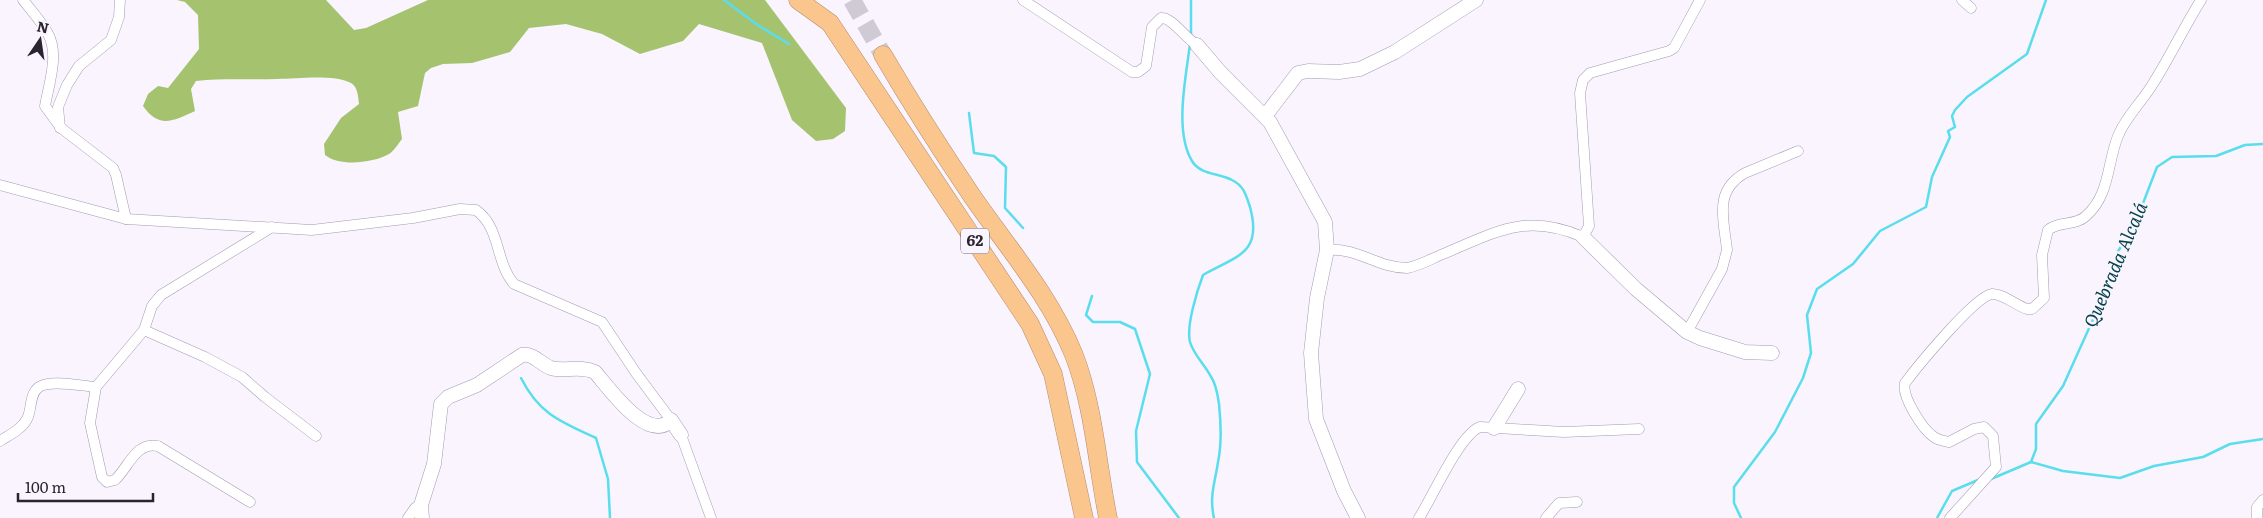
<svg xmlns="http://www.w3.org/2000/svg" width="2263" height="518" viewBox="0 0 2263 518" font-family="Literata,serif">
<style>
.forest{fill:#a5c26e}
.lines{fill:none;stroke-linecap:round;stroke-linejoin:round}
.stream{stroke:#5added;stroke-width:2.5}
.highway-tunnel{stroke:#cfcad4;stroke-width:18;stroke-dasharray:18 9;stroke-linecap:butt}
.street-casing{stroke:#a59ab1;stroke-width:11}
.secondary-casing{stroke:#a59ab1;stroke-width:15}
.highway-casing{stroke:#b28d6c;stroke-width:19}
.street{stroke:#fff;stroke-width:10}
.secondary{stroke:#fff;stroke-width:14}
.highway{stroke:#fbc68e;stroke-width:18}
.labels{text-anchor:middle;stroke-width:5;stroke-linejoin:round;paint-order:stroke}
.shield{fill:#f9f4fe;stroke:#67626c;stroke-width:1}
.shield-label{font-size:15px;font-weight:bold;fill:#29242d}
.water-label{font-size:18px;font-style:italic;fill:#05434a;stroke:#f9f4fe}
</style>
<rect width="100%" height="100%" fill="#f9f4fe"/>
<!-- forest -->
<path class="forest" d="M177 0H326L354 30 366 28 428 0H765L846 108 845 131 833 139 816 141 792 120 762 43 699 24 683 41 640 54 602 34 566 24 529 28 510 52 472 63 443 64 431 68 425 73 418 106 398 112 402 139C398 144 394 151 389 154 373 163 340 167 325 155L324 144 341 118 359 104C358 97 358 87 351 83 333 74 297 79 277 79 250 80 223 78 196 81L191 89 195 111C173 121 159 129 143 106L148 94 158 86 168 88 199 49 198 15 185 2Z"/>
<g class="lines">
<!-- stream -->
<g class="stream">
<path d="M724 0 759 26 789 44"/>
<path d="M1191 36V0"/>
<path d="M1190 44C1186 77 1174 131 1192 161 1200 175 1220 173 1232 180 1244 186 1246 195 1250 207 1263 254 1236 256 1203 275 1197 291 1186 326 1190 342 1194 355 1204 364 1210 375 1215 382 1218 396 1219 404 1221 423 1222 443 1218 462 1215 483 1209 496 1214 518"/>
<path d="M969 113 974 153 994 156 1006 167 1005 208 1023 228"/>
<path d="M1092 296 1086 315 1093 322H1120L1135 329 1150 374 1136 431 1137 462 1179 518"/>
<path d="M521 378C539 414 561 422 596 438L608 479 610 518"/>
<path d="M2031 462 2036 449V424L2063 386 2095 315 2117 253 2135 224 2157 167 2172 157 2216 156 2245 145 2263 144"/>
<path d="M1991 479 2031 462 2063 471 2120 478 2154 466 2203 457 2230 444 2263 439"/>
<path d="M1741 518 1734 503V487L1775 432 1803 378 1811 353 1807 315 1817 289 1853 264 1880 231 1926 207 1932 177 1950 137 1948 131 1955 127 1952 116 1955 110 1967 97 2027 54 2046 0"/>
<path d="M1937 518 1952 491 1978 480"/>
</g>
<!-- highway-tunnel -->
<path class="highway-tunnel" d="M852 0 883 55"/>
<defs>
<g id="street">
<path d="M23 0C31 10 41 21 47 32 60 53 49 83 45 106L61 128 113 168 116 175 126 219"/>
<path d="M1023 0 1132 72H1138L1146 66 1152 27 1161 18C1172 17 1185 38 1197 45"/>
<path d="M1962 0 1971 8"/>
<path d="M60 128 58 107 67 85 79 66 111 40 119 17 120 0"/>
<path d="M0 185 126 219 312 230 413 218 460 209 476 210C501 228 495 262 514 284L602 322 636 373 671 420"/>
<path d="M1327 250C1357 247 1378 268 1407 268 1419 266 1431 259 1443 254 1496 232 1526 212 1583 237L1589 226 1580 93 1583 80 1590 73 1669 51 1674 48 1700 0"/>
<path d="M144 330 205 357 242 377 265 397 316 436"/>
<path d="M1687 332 1722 269 1727 250C1724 220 1713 191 1745 173L1798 151"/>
<path d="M681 435 711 518"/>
<path d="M0 441C9 435 21 430 27 419 32 410 29 394 39 387 50 379 82 386 96 387"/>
<path d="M250 502 158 446C136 441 128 468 115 480L107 482 102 477 90 423 96 387 144 330 152 306 161 295 272 227"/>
<path d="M408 518 415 508 421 505"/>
<path d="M1419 518C1432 498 1460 434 1480 427L1564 432 1639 429"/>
<path d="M1546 518 1559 503 1577 502"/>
<path d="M1950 518 1996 467 1993 436 1984 427 1974 429 1949 442C1944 441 1938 440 1934 437 1923 430 1901 396 1905 383 1917 367 1975 296 1992 294 2002 293 2017 306 2027 309H2032L2044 298 2042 255 2048 230C2058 221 2076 226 2086 216 2110 195 2107 163 2118 136 2126 116 2143 101 2154 82 2171 55 2184 27 2201 0"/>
<path d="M2257 518V507L2263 500"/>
</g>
<g id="secondary">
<path d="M1197 45 1220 72 1270 122 1325 222 1327 250 1317 298 1311 353 1316 419 1344 491 1358 518"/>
<path d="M1265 116 1298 73 1308 71 1339 72 1360 69 1395 52 1476 0"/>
<path d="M1583 237 1636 289 1687 332 1700 338 1745 352 1772 353"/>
<path d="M1494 428 1518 389"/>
<path d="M422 518 421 505 434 464 441 404 448 397 477 385 522 355C534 353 540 364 551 368 565 372 580 365 595 372 609 388 648 444 671 420L681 435"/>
</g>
<g id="highway">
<path d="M798 0 830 23 1030 324 1053 374 1084 518"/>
<path d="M883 55C911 103 941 150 972 196 1008 248 1050 296 1074 355 1094 407 1097 464 1108 518"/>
</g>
</defs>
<!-- street casing -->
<use href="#street" class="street-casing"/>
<!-- secondary casing -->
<use href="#secondary" class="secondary-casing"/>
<!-- highway casing -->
<use href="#highway" class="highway-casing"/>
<!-- street -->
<use href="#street" class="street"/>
<!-- secondary -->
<use href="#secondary" class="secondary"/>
<!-- highway -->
<use href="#highway" class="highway"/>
</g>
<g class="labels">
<!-- shield labels -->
<rect class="shield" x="961" y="228.5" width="28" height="25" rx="4"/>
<g class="shield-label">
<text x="975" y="246">62</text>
</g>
<!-- water labels -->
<g class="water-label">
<text transform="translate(2116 265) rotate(-67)" y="6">Quebrada Alcalá</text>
</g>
</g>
<!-- north arrow -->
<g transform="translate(40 40) rotate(13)" stroke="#f9f4fe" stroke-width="4" paint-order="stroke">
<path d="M0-4L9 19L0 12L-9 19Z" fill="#29242d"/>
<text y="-8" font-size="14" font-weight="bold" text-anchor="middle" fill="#29242d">N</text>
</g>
<!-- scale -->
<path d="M18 493v8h135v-8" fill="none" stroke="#29242d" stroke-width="2.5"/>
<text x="25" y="493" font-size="15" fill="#29242d" stroke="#f9f4fe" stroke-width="4" paint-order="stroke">100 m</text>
</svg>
